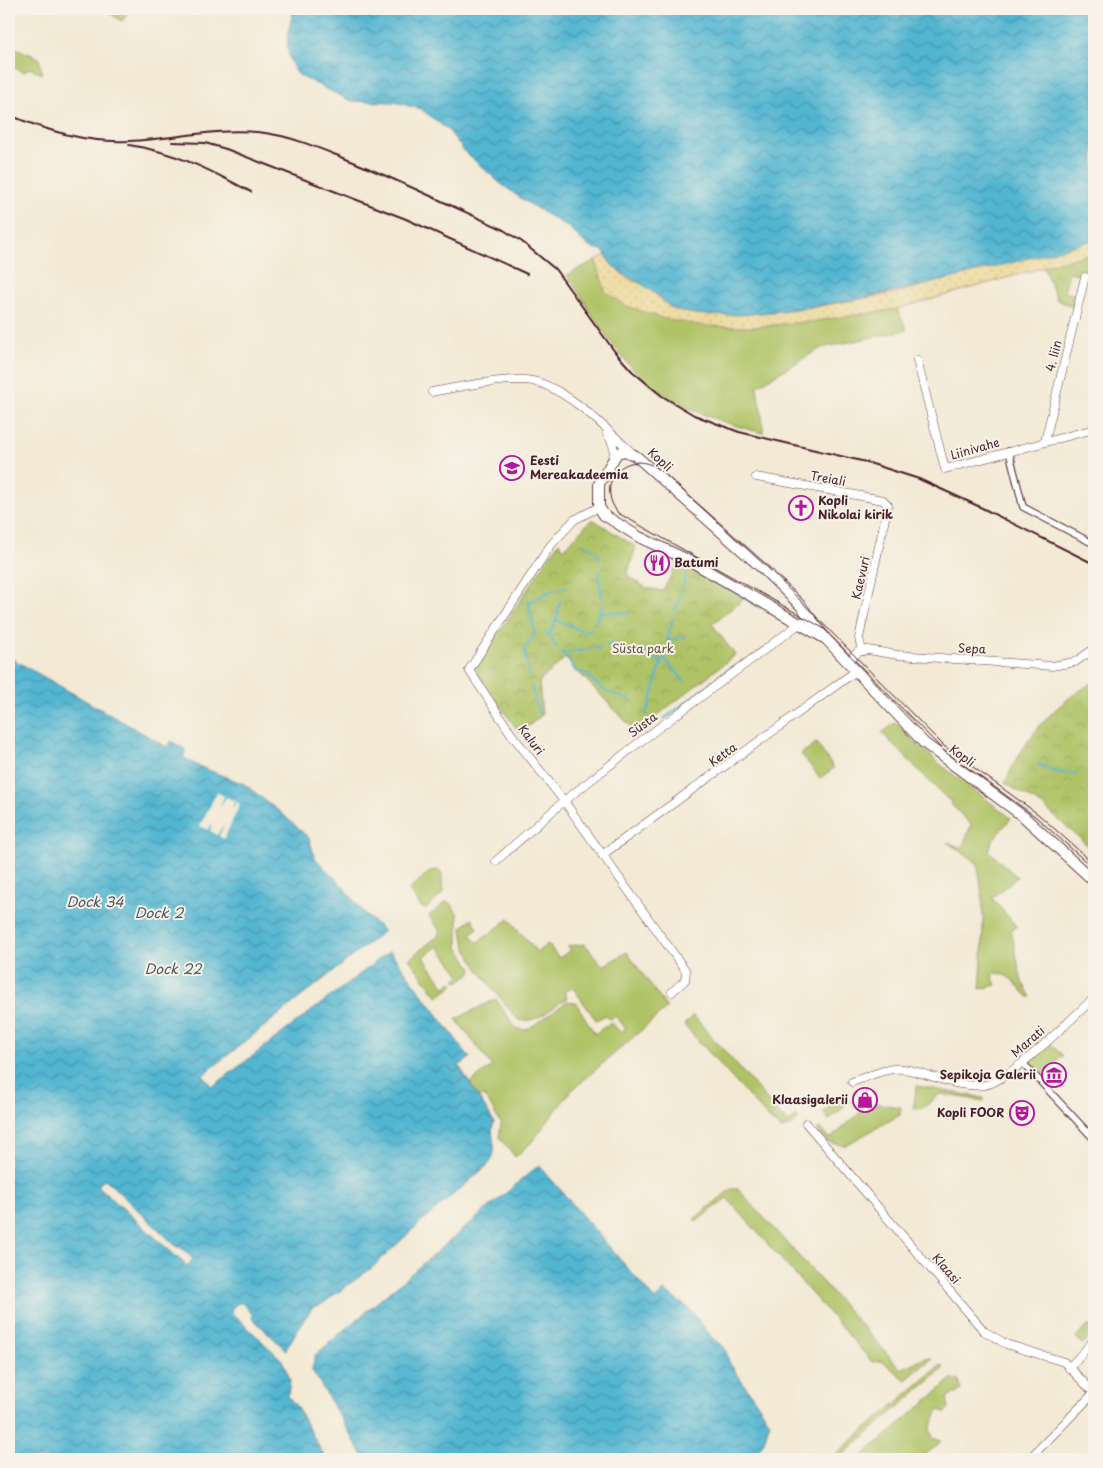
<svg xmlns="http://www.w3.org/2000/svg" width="1103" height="1468" viewBox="0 0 1103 1468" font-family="'Playpen Sans',sans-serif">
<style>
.green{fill:#afc265;stroke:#7c7048}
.sand{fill:url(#sand-dots);stroke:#9c7c64}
.park{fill:url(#park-crowns);stroke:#7c7048}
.water{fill:url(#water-waves);stroke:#4e6a7e;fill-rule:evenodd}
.pier{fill:#f3e9d4}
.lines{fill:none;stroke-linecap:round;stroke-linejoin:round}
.stream{stroke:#52b6d1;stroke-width:2}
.pedestrian-casing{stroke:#633d44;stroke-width:8}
.minor-casing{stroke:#633d44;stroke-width:9}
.tertiary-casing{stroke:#633d44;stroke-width:12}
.pedestrian{stroke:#fff;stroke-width:5.5}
.minor{stroke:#fff;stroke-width:8}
.tertiary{stroke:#fff;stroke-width:10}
.tram{stroke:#4a1f2b;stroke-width:1}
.rail{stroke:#4a1f2b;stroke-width:2}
.labels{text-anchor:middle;stroke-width:4;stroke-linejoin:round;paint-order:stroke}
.street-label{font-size:12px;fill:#4a1f2b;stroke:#f7f3e8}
.poi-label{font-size:12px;font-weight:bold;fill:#4a1f2b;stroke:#f7f3e8;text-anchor:start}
.park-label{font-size:12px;fill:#68503c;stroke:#f7f3e8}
.water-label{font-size:14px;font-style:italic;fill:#4d5465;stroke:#f7f3e8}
</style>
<defs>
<pattern id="sand-dots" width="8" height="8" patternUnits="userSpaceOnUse" patternTransform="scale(1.25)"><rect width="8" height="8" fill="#eeda9e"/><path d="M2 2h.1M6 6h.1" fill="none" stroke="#cebb88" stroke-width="1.8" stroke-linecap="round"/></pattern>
<pattern id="park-crowns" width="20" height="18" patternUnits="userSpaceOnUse" patternTransform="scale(1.25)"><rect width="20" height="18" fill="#afc265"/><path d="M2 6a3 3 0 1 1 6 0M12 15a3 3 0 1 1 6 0" fill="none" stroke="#98a658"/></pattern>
<pattern id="water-waves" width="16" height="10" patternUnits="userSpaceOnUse" patternTransform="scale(1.25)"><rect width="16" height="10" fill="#52b6d1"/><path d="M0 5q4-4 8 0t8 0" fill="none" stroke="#4693aa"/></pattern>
</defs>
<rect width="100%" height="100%" fill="#f7f3e8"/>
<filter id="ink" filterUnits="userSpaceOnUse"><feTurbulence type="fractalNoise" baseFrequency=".02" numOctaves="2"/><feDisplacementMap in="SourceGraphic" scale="10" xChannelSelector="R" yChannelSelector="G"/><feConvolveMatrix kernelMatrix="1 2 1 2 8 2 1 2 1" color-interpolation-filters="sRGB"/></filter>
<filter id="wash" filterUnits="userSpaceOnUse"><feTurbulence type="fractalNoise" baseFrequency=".0096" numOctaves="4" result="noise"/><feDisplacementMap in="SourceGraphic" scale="20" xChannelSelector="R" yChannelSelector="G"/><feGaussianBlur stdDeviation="1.12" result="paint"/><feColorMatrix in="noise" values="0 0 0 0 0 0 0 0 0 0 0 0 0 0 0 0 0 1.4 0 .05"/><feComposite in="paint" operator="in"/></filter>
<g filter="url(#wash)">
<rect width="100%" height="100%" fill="#f3e9d4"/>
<!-- green -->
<g class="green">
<path d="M103 9H128L130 11 122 21Z"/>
<path d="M9 45 39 58 42 74 29 68 24 72 9 66Z"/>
<path d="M596 260 599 276 754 327 815 321 897 309 907 330 821 348 757 386C759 404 764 414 763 433 714 421 666 404 631 367 606 340 588 306 567 275Z"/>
<path d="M895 723 937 762 1011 818 992 841 989 851 1017 877 992 898 1017 927 1011 930 1022 982 1031 997H1028C1018 987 1010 973 995 973L993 978 996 985 980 989C983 947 986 904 977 863L947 842 962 848 971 825 950 803 952 801 948 800 882 733Z"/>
<path d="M816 743 834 768 820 778 801 754Z"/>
<path d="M438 870 442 874V884L445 891 426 909 421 907 409 890 430 871Z"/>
<path d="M446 902 451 903 458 915V947L472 968 471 973 458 982 455 980 460 975 438 946 423 957 445 987 452 982 454 985 438 997 409 959 438 936 439 929 429 916Z"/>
<path d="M472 919 478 928 470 934 477 943 509 919 537 952 548 944 559 958 571 950 568 946 585 944 603 966 627 952 667 1008 570 1092 532 1142 515 1157 499 1137 501 1124 485 1096 478 1097 470 1083 492 1066 456 1019 496 999 515 1027 522 1030 528 1029 568 1001 576 1003 595 1034 611 1022 620 1032 626 1029 616 1016 610 1019 606 1015 596 1020 573 988 564 991 567 998C553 1007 535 1025 518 1020 500 996 462 958 462 927Z"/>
<path d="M693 1015 778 1112 770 1120 684 1025Z"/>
<path d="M1050 1043 1063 1056 1039 1077 1027 1064Z"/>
<path d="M917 1086 984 1098V1101L940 1094 923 1108H913Z"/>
<path d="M838 1098 845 1106 829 1120 823 1112Z"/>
<path d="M871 1103 901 1107 900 1115 844 1146 826 1141 817 1130 820 1128 830 1139Z"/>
<path d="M780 1114 788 1123 796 1116 799 1119 790 1127 781 1129 771 1121Z"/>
<path d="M731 1189H738L901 1369 925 1358H932L906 1380 882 1361 872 1362 727 1198 696 1222 694 1219Z"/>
<path d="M941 1365 944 1368 838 1459H830Z"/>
<path d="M953 1378 956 1381 958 1379 962 1390 947 1398 949 1407 946 1412 938 1410 930 1430 933 1438 941 1441C921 1466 888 1459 859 1459Z"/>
</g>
<!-- sand -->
<path class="sand" d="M1094 240V253L897 309 815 321 754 327 704 326 665 319 624 305 605 291 596 260 606 255 610 263 628 279 643 284 675 310 742 315 814 307 895 293Z"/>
<!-- park -->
<g class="park">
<path d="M1094 253V263H1092L1089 277 1069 272 1064 292 1076 295 1073 307 1057 300 1043 266Z"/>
<path d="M594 520 636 547 627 575 646 588 663 591 678 562 745 598 712 624 735 655 636 732 565 658 539 682 542 715 520 733 474 670 559 542 564 549 590 521Z"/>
<path d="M1094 682V851L1043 806 1005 783C1024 739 1052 705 1094 682Z"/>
<path d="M1089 1325 1094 1333 1082 1344 1076 1337Z"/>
</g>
<!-- water -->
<g class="water">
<path d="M293 9H1094V240C983 271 874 302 759 313 732 315 703 318 676 310 669 308 662 299 656 294 642 282 626 278 612 265 608 261 607 255 602 250L589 247 569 228 523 200 500 183 464 151 449 131 421 109 395 102 351 101 300 76C289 67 286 46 288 32 290 24 293 17 293 9Z"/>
<path d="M9 657 167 747 171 741 186 750 183 757 198 766 244 784 280 812 309 838 315 858 333 877H335L366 915 384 931 203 1075 212 1087 390 951 470 1058 459 1066 494 1122C488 1139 501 1147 489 1164L411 1231 373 1267 322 1304 313 1307C308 1313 288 1345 286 1350L251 1317 253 1315 242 1303H238L231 1309 232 1313 282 1360 290 1379 288 1396 296 1406 326 1459H9ZM105 1179 178 1248 179 1246 193 1259 187 1266 98 1186Z"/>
<path d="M539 1165 655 1300 664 1291 690 1309 713 1339 725 1348 729 1362 770 1422 764 1441 754 1459H365L312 1370 315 1355Z"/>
</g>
<!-- pier -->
<path class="pier" d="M217 792 224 796 220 807 226 797 234 801 232 810 236 802 240 804 224 839 219 836 225 823 217 835 210 831 213 822 208 830 200 826Z"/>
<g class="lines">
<!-- stream -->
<g class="stream">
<path d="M584 544 599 553V561"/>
<path d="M682 588 686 574"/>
<path d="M727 588 760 608"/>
<path d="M555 590 567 587"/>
<path d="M530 602 550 591"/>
<path d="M675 610 681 594"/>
<path d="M601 612 629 613"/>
<path d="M673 618 667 641 686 637"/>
<path d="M556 620 583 631 592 629"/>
<path d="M595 622C609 599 598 594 599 570"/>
<path d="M545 632 549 635 556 647"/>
<path d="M549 635 556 620 560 601"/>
<path d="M607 646 616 642"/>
<path d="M642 650 662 664"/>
<path d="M560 653 567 657 576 672 586 673C602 691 608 694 631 700"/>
<path d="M561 653 601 648"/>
<path d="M665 659 684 681"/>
<path d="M526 662 525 648 535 634 528 599"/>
<path d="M527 667 529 676"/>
<path d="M531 685 539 713"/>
<path d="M645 714 649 707 666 646"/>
<path d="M664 719 734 666"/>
<path d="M1038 764 1055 772 1077 774"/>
</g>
</g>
</g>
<g filter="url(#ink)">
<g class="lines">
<defs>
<g id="pedestrian">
<path d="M1009 451 1023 507 1094 544"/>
<path d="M1022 1062 1094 1139"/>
</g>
<g id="minor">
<path d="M917 360 945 469 1094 429"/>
<path d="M432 392C459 387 497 379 524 380 560 381 606 428 631 452"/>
<path d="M607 434C613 442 615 448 613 457"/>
<path d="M1045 441 1085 277"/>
<path d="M756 477 883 500 888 505 859 638 862 651"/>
<path d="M599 507 574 520 550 546 469 670 512 735 564 801 686 971 685 980 672 992"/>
<path d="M847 662 858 652 868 650 898 655 1052 666 1075 662 1094 649"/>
<path d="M602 855 856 671"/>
<path d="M496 861 564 801 641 741 802 622"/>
<path d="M852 1082C867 1077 887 1067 903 1069 931 1073 956 1089 985 1085 1010 1081 1073 1017 1094 998"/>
<path d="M806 1123 984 1331 1006 1344 1064 1362 1094 1393"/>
<path d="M1069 1368 1094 1340"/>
<path d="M1029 1459 1094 1393"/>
</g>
<path id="tertiary" d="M826 639 692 562 639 537 604 515 599 507V484L617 453 625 451 636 456 762 568 801 606 826 639 924 743 1024 817 1094 881"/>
</defs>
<!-- pedestrian casing -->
<use href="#pedestrian" class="pedestrian-casing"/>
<!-- minor casing -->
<use href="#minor" class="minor-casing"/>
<!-- tertiary casing -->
<use href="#tertiary" class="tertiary-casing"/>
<!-- pedestrian -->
<use href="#pedestrian" class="pedestrian"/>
<!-- minor -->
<use href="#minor" class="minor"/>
<!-- tertiary -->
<use href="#tertiary" class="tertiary"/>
<!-- tram -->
<path class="tram" d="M1094 864 1038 814 944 746 768 568 659 469C626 447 594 482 618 513L823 628 943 750 1036 817 1094 869"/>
<!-- rail -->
<g class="rail">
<path d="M9 115C48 131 86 143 129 141 176 139 217 127 265 133 295 137 323 150 351 161 402 182 452 206 502 229L521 241 555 269 615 352 632 371 662 396 694 415 739 432 866 462 919 479 978 506 1094 564"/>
<path d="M172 142 205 143 226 149 406 219 527 274"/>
<path d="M129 145C175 152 210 170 251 192"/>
</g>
</g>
</g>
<!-- icons -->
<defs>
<symbol id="university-ring" viewBox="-11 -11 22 22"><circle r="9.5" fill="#f7f3e8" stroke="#b5179e" stroke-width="1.5"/><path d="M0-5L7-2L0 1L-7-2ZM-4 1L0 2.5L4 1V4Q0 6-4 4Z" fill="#b5179e"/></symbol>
<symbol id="church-ring" viewBox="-11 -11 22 22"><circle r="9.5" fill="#f7f3e8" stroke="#b5179e" stroke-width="1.5"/><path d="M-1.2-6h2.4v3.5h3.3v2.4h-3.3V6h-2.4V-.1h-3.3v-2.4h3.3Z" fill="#b5179e"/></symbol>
<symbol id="restaurant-ring" viewBox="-11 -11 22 22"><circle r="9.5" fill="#f7f3e8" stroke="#b5179e" stroke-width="1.5"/><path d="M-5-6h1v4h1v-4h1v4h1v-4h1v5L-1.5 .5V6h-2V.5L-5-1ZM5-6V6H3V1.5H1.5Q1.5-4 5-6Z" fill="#b5179e"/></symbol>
<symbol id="museum-ring" viewBox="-11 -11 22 22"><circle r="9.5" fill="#f7f3e8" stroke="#b5179e" stroke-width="1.5"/><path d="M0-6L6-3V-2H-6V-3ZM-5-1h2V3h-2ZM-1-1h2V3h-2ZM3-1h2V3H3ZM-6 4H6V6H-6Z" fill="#b5179e"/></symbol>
<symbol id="shop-ring" viewBox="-11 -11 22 22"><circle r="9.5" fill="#f7f3e8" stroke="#b5179e" stroke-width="1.5"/><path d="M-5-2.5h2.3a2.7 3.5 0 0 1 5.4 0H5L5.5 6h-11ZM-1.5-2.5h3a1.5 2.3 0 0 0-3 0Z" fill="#b5179e"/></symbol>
<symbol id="theatre-ring" viewBox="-11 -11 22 22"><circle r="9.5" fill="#f7f3e8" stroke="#b5179e" stroke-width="1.5"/><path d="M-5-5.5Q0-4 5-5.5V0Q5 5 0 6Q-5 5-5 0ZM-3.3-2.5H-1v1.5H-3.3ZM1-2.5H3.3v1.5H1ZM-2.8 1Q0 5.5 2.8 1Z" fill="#b5179e"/></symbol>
</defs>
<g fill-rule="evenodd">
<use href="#university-ring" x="498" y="454" width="28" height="28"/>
<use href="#church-ring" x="787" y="494" width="28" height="28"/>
<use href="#restaurant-ring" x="643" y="549" width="28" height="28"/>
<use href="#museum-ring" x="1040" y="1061" width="28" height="28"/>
<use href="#shop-ring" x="851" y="1086" width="28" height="28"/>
<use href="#theatre-ring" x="1008" y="1099" width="28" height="28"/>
</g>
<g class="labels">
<!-- street labels -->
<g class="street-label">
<text transform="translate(1054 356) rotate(-76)" y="4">4. liin</text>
<text transform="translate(975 449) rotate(-16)" y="4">Liinivahe</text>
<text transform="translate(660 460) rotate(42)" y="4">Kopli</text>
<text transform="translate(828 479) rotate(10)" y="4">Treiali</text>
<text transform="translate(861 578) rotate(-77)" y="4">Kaevuri</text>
<text transform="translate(972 649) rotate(3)" y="4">Sepa</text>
<text transform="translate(643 725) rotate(-37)" y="4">Süsta</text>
<text transform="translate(531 740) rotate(53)" y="4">Kaluri</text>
<text transform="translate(723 755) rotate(-36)" y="4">Ketta</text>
<text transform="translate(962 756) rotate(36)" y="4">Kopli</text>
<text transform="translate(1028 1042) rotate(-41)" y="4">Marati</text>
<text transform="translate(946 1269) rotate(49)" y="4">Klaasi</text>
</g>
<!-- poi labels -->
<g class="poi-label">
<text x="530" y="465">Eesti<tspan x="530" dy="14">Mereakadeemia</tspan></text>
<text x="818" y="505">Kopli<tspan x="818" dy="14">Nikolai kirik</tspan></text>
<text x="674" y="567">Batumi</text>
<text x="1036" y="1079" text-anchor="end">Sepikoja Galerii</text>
<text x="848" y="1104" text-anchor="end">Klaasigalerii</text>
<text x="1004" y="1117" text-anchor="end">Kopli FOOR</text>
</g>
<!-- park labels -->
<g class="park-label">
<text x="643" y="653">Süsta park</text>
</g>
<!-- water labels -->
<g class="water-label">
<text x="95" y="907">Dock 34</text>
<text x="159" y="918">Dock 2</text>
<text x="173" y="974">Dock 22</text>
</g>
</g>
<!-- margin -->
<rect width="1103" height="1468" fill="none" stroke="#f7f3e8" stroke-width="30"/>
</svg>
